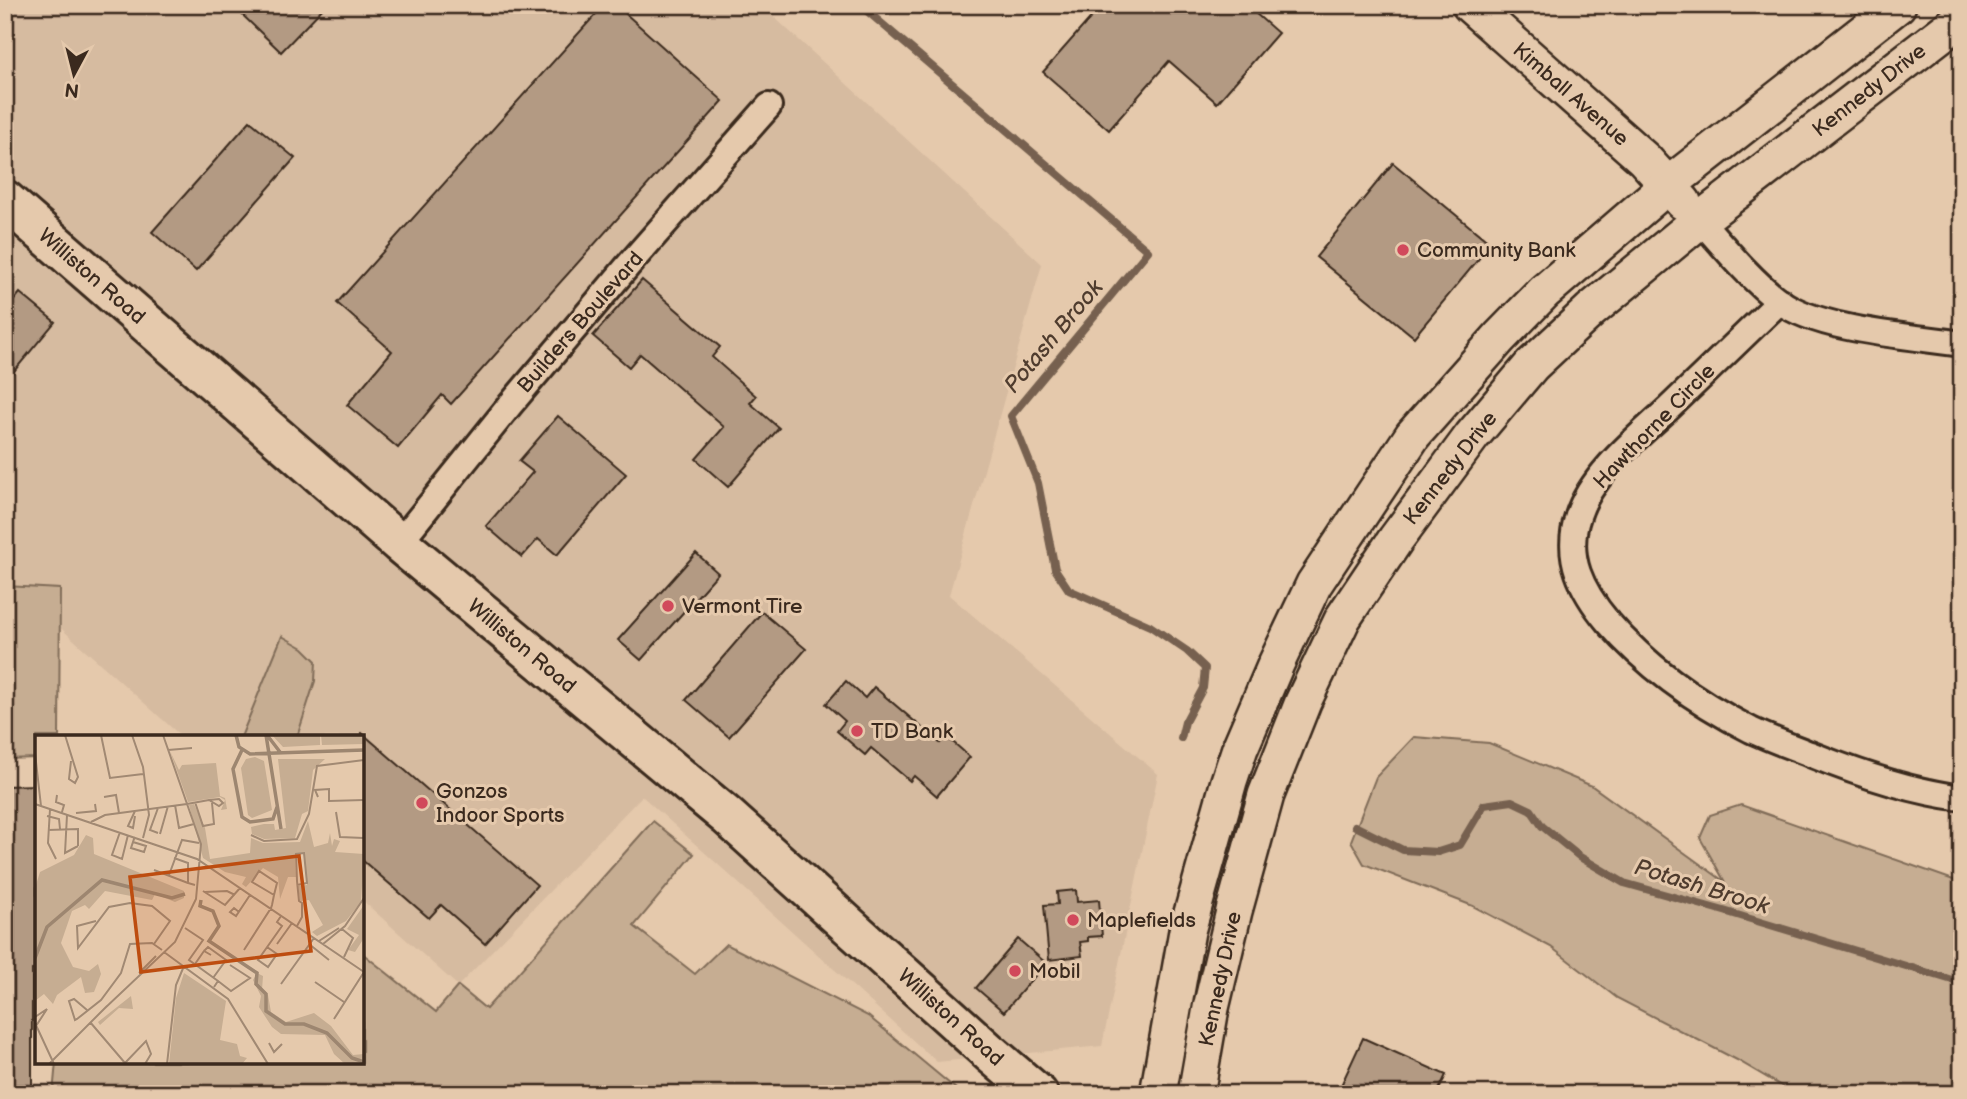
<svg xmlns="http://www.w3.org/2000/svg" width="1967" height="1099" viewBox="0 0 1967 1099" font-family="'Balsamiq Sans',sans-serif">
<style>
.built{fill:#d6bba0}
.green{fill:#c6ad92;stroke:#806c58;stroke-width:2}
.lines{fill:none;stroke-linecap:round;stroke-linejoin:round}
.stream{stroke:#76614f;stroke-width:8}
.building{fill:#b39a83;stroke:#3b2a1e;stroke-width:2}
.street-casing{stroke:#3b2a1e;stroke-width:30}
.secondary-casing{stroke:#3b2a1e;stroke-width:40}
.primary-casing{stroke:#3b2a1e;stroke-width:44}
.street{stroke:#e5c9ac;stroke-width:24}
.secondary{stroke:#e5c9ac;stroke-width:35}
.primary{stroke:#e5c9ac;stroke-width:38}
.poi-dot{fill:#d1495b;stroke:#e5c9ac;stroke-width:2.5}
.labels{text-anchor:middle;stroke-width:6;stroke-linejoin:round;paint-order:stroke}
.street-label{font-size:21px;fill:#3b2a1e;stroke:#e5c9ac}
.poi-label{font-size:21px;fill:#3b2a1e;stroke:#e5c9ac;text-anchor:start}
.water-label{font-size:23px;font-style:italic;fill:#4f3c2e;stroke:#e5c9ac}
.inset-river{fill:none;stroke:#9d8670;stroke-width:3.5}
.inset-road{fill:none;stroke:#a18973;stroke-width:2}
.view{fill:#bd4d10;fill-opacity:0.15;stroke:#bd4d10;stroke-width:3.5}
.inset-edge{fill:none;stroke:#3b2a1e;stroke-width:3.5}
</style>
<rect width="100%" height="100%" fill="#e5c9ac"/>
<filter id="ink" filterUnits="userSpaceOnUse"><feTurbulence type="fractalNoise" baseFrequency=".0143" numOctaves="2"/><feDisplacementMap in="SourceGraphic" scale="14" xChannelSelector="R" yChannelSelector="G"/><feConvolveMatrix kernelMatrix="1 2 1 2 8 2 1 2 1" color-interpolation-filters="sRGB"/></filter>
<g filter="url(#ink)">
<!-- built -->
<path class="built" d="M5 5H761L1042 264 949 595 1158 774 1102 1046 937 1062 642 796 458 986 362 900V737H182L5 578Z"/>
<!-- green -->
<g class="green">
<path d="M5 586 60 589 59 737H37V758L5 759Z"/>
<path d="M282 636 303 648 316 661 315 681 297 737H241Z"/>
<path d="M1414 737 1489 743 1592 786 1725 882 1700 838 1710 815 1741 805 1962 883V1094H1795L1737 1060 1617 998 1551 947 1473 906 1364 864 1351 841 1376 777Z"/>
<path d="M653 821 694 854 634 926 695 974 726 944 868 1016 962 1094H53L56 1062H362V953L436 1012 458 986 486 1009Z"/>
</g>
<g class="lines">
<!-- stream -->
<g class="stream">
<path d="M860 5 1148 251 1011 416 1038 483 1055 569 1069 590 1150 626 1187 651 1205 668 1203 688 1185 722 1181 738"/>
<path d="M1355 826 1403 850 1438 852 1460 845 1484 805 1512 801 1531 810 1542 826 1580 857 1624 883 1724 911 1962 983"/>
</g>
</g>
<!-- building -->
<g class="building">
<path d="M232 5H326L281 52Z"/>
<path d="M604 5H616L723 101 451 404 442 395 398 448 347 405 392 351 337 303Z"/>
<path d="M1102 5H1246L1278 33 1217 103 1169 61 1109 130 1043 72Z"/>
<path d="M250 121 295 158 196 271 152 232Z"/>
<path d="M1393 163 1491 244 1414 337 1316 257Z"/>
<path d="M642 280 720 347 712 357 756 396 750 403 779 428 728 487 696 459 724 427 640 354 629 367 593 336Z"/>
<path d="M20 293 55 322 5 382V311Z"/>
<path d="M558 416 626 474 557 555 538 539 522 557 486 526 533 472 519 461Z"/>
<path d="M696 553 718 573 641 660 618 640Z"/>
<path d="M762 612 806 649 729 737 686 700Z"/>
<path d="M846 681 865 698 874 687 940 743 946 736 970 757 937 796 914 776 910 781 871 748 865 755 837 731 845 721 826 704Z"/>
<path d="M362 733 537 885 485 944 441 905 429 918 362 860Z"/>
<path d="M37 785V970H32V1094H5V786Z"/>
<path d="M1076 890 1077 902 1099 900 1102 936 1088 937V941L1080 942 1082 956 1049 960 1044 905 1058 904 1057 892Z"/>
<path d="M1018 939 1046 963 1004 1012 976 988Z"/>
<path d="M1363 1038 1446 1075 1437 1094H1337Z"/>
</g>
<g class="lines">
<defs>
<g id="street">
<path d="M1700 220C1723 246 1752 281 1779 301 1820 331 1911 336 1962 344"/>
<path d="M1780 301C1743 337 1706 372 1669 408 1638 437 1591 474 1578 516 1564 557 1582 591 1608 622 1647 667 1698 703 1751 730 1770 739 1790 746 1810 754 1859 774 1909 791 1962 798"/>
<path d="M399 543 510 405 632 261 769 106"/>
</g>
<g id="secondary">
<path d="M1470 5 1644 159 1683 202"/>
<path d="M1158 1094 1187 931 1229 781 1240 748 1276 664 1314 584 1413 435 1500 337 1544 292 1668 185 1898 5"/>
<path d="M1196 1094 1211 1008 1234 911 1266 795 1303 702 1343 618 1396 539 1472 436 1532 365 1591 310 1700 220 1962 18"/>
</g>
<path id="primary" d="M5 200 399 543 727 816 990 1053 1038 1094"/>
</defs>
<!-- street casing -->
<use href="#street" class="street-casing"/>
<!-- secondary casing -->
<use href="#secondary" class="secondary-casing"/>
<!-- primary casing -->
<use href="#primary" class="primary-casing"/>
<!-- street -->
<use href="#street" class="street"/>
<!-- secondary -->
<use href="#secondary" class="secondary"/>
<!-- primary -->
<use href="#primary" class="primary"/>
</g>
</g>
<!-- markers -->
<g class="poi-dot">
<circle cx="1403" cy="250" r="7"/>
<circle cx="668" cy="606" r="7"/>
<circle cx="857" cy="731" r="7"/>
<circle cx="422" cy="803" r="7"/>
<circle cx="1073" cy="920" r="7"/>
<circle cx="1015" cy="971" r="7"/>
</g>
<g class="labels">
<!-- street labels -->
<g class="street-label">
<text transform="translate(1869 90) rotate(-38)" y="7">Kennedy Drive</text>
<text transform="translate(1571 94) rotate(41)" y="7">Kimball Avenue</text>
<text transform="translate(92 276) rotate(41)" y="7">Williston Road</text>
<text transform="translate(580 322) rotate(-49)" y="7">Builders Boulevard</text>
<text transform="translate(1654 426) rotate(-46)" y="7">Hawthorne Circle</text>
<text transform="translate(1450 468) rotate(-52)" y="7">Kennedy Drive</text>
<text transform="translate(522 646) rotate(40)" y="7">Williston Road</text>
<text transform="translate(1220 979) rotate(-78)" y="7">Kennedy Drive</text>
<text transform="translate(951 1017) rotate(42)" y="7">Williston Road</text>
</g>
<!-- poi labels -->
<g class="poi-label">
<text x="1417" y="257">Community Bank</text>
<text x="682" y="613">Vermont Tire</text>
<text x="871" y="738">TD Bank</text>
<text x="436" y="798">Gonzos<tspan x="436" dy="24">Indoor Sports</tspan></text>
<text x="1087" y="927">Maplefields</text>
<text x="1029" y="978">Mobil</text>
</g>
<!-- water labels -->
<g class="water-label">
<text transform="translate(1053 336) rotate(-50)" y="8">Potash Brook</text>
<text transform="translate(1702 886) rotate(17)" y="8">Potash Brook</text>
</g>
</g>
<!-- overview -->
<g transform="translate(35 735)">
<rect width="329" height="329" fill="#e5c9ac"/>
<path d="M237 0H285V10L248 12ZM286 0H329V9L287 10ZM135 16 144 35 147 30 181 28 185 61 190 63 192 74 186 75 190 65 185 62 153 67ZM220 22 229 26 237 75 217 83 213 80 206 33 211 24ZM243 24H290L278 35 273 76 267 79 260 103 229 104 217 99 216 92 229 89H239L240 95 251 93ZM159 69 170 93 175 124 215 118 216 103 228 108 265 107 273 86 279 112 293 108 295 98 297 111 299 104 305 106 300 117 329 119 326 167 311 186 282 201 277 197 288 190 274 165 265 166 263 151 272 150 269 118H260L261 142H253L245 164 243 142 228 133 211 152 207 149 211 142 190 137 168 123 154 70ZM51 100 58 103 59 119 149 156V163L140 167 120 159 117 165 70 156 54 174 50 170 37 176 26 208 38 232 54 236 63 229 66 239 59 257 50 258 46 242 22 260 18 269 9 259 0 266V153L5 137 39 120ZM329 170V203L320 217 313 215 324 200 312 194ZM149 238 191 266 185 305 202 309 205 321 212 323 207 329H134L141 263ZM222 238 228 241 227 255 233 260 236 277 251 287 279 278 296 291 318 320 329 319V329H310L299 319 290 300 246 299 237 292 224 272 226 261 218 245ZM96 261 98 274 84 273 65 290 63 287Z" fill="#c6ad92"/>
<path class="inset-river" d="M201 0 204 12 215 19 329 15M231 0 246 94M232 0 245 17M207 15 198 34 207 82 215 87 238 84 242 72M166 165 165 171 178 176 184 191 174 206 222 238 221 249 231 259V276L250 289H269L292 298 317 323 329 327M0 223 12 192 67 145 137 163 150 159"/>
<path class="inset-road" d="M30 0 43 42 40 48 34 44 36 26M66 0 75 43 108 39M97 0 108 32 114 80 108 103M133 15 157 13M0 18 6 71M22 60 21 67 29 70 27 77M69 62 81 60 84 78M283 62 280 55 294 54V66L329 65M160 67 168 91 179 89 177 68M0 69 162 124 329 237M140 70 144 93 159 89M123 73 115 95 123 98M15 74 13 108 21 124M301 77 305 102 329 103M41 78 61 76 60 69M32 80 30 118 43 111M12 81 24 84 25 94M100 81 98 93 93 91 100 76M56 87 70 80 152 69 174 65 184 64 188 68 184 71 174 65M13 95 43 94V111M85 97 77 120 87 124 93 100M125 99 133 71M216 100 229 106 262 104 274 79 282 31 329 25M98 107 111 111 109 117 96 113 99 104 100 102M139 123 153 128V148L160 150M119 135 153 148M134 140 147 105 164 108M168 156 190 170 205 153M170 157 192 156 200 160M204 177 199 173 195 177 201 181 215 160M61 186 42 191 43 213 74 172 95 168 117 171 135 186 119 209M262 191 267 182V168L264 166 262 146 261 119 269 118 272 148 262 150M150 193 168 205 154 225 183 246 179 252M307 194 318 203 309 222M284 206 304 193M242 209 257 188M274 209 294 225M288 209 310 191 329 163M232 212 242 219 233 232 223 225 247 191 242 187 246 181M209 215 236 173 237 170 239 160 242 148 224 136 217 147 239 160M169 216 173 212 191 225 178 243M129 217 193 264 233 329M160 229 169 216 176 220M104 238 121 221M183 246 196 256 215 243 195 230M280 247 309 267M246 249 279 203M69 274 140 207 161 164 166 109 128 0M52 275 39 264 34 266 40 285 42 284 66 265 86 238 95 209 117 208 127 215M0 282 12 274 1 291M299 284 329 237M55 287 90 328M0 288 19 329M234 308 239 317 247 309M14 329 72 271M89 329 111 306 116 319 110 329M132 329 141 250 149 231"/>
<path class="view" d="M264 121 276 216 106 237 95 142Z"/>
<rect width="329" height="329" class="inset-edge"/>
</g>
<!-- margin -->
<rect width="1967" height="1099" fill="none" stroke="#e5c9ac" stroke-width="28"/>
<rect x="14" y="14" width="1939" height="1071" fill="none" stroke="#3b2a1e" stroke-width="2.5" filter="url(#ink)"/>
<!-- north arrow -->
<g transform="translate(74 74) rotate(187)" stroke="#e5c9ac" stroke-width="5" paint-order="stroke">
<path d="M0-5L12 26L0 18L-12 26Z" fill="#3b2a1e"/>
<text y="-10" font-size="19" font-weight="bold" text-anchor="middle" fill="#3b2a1e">N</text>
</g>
</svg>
